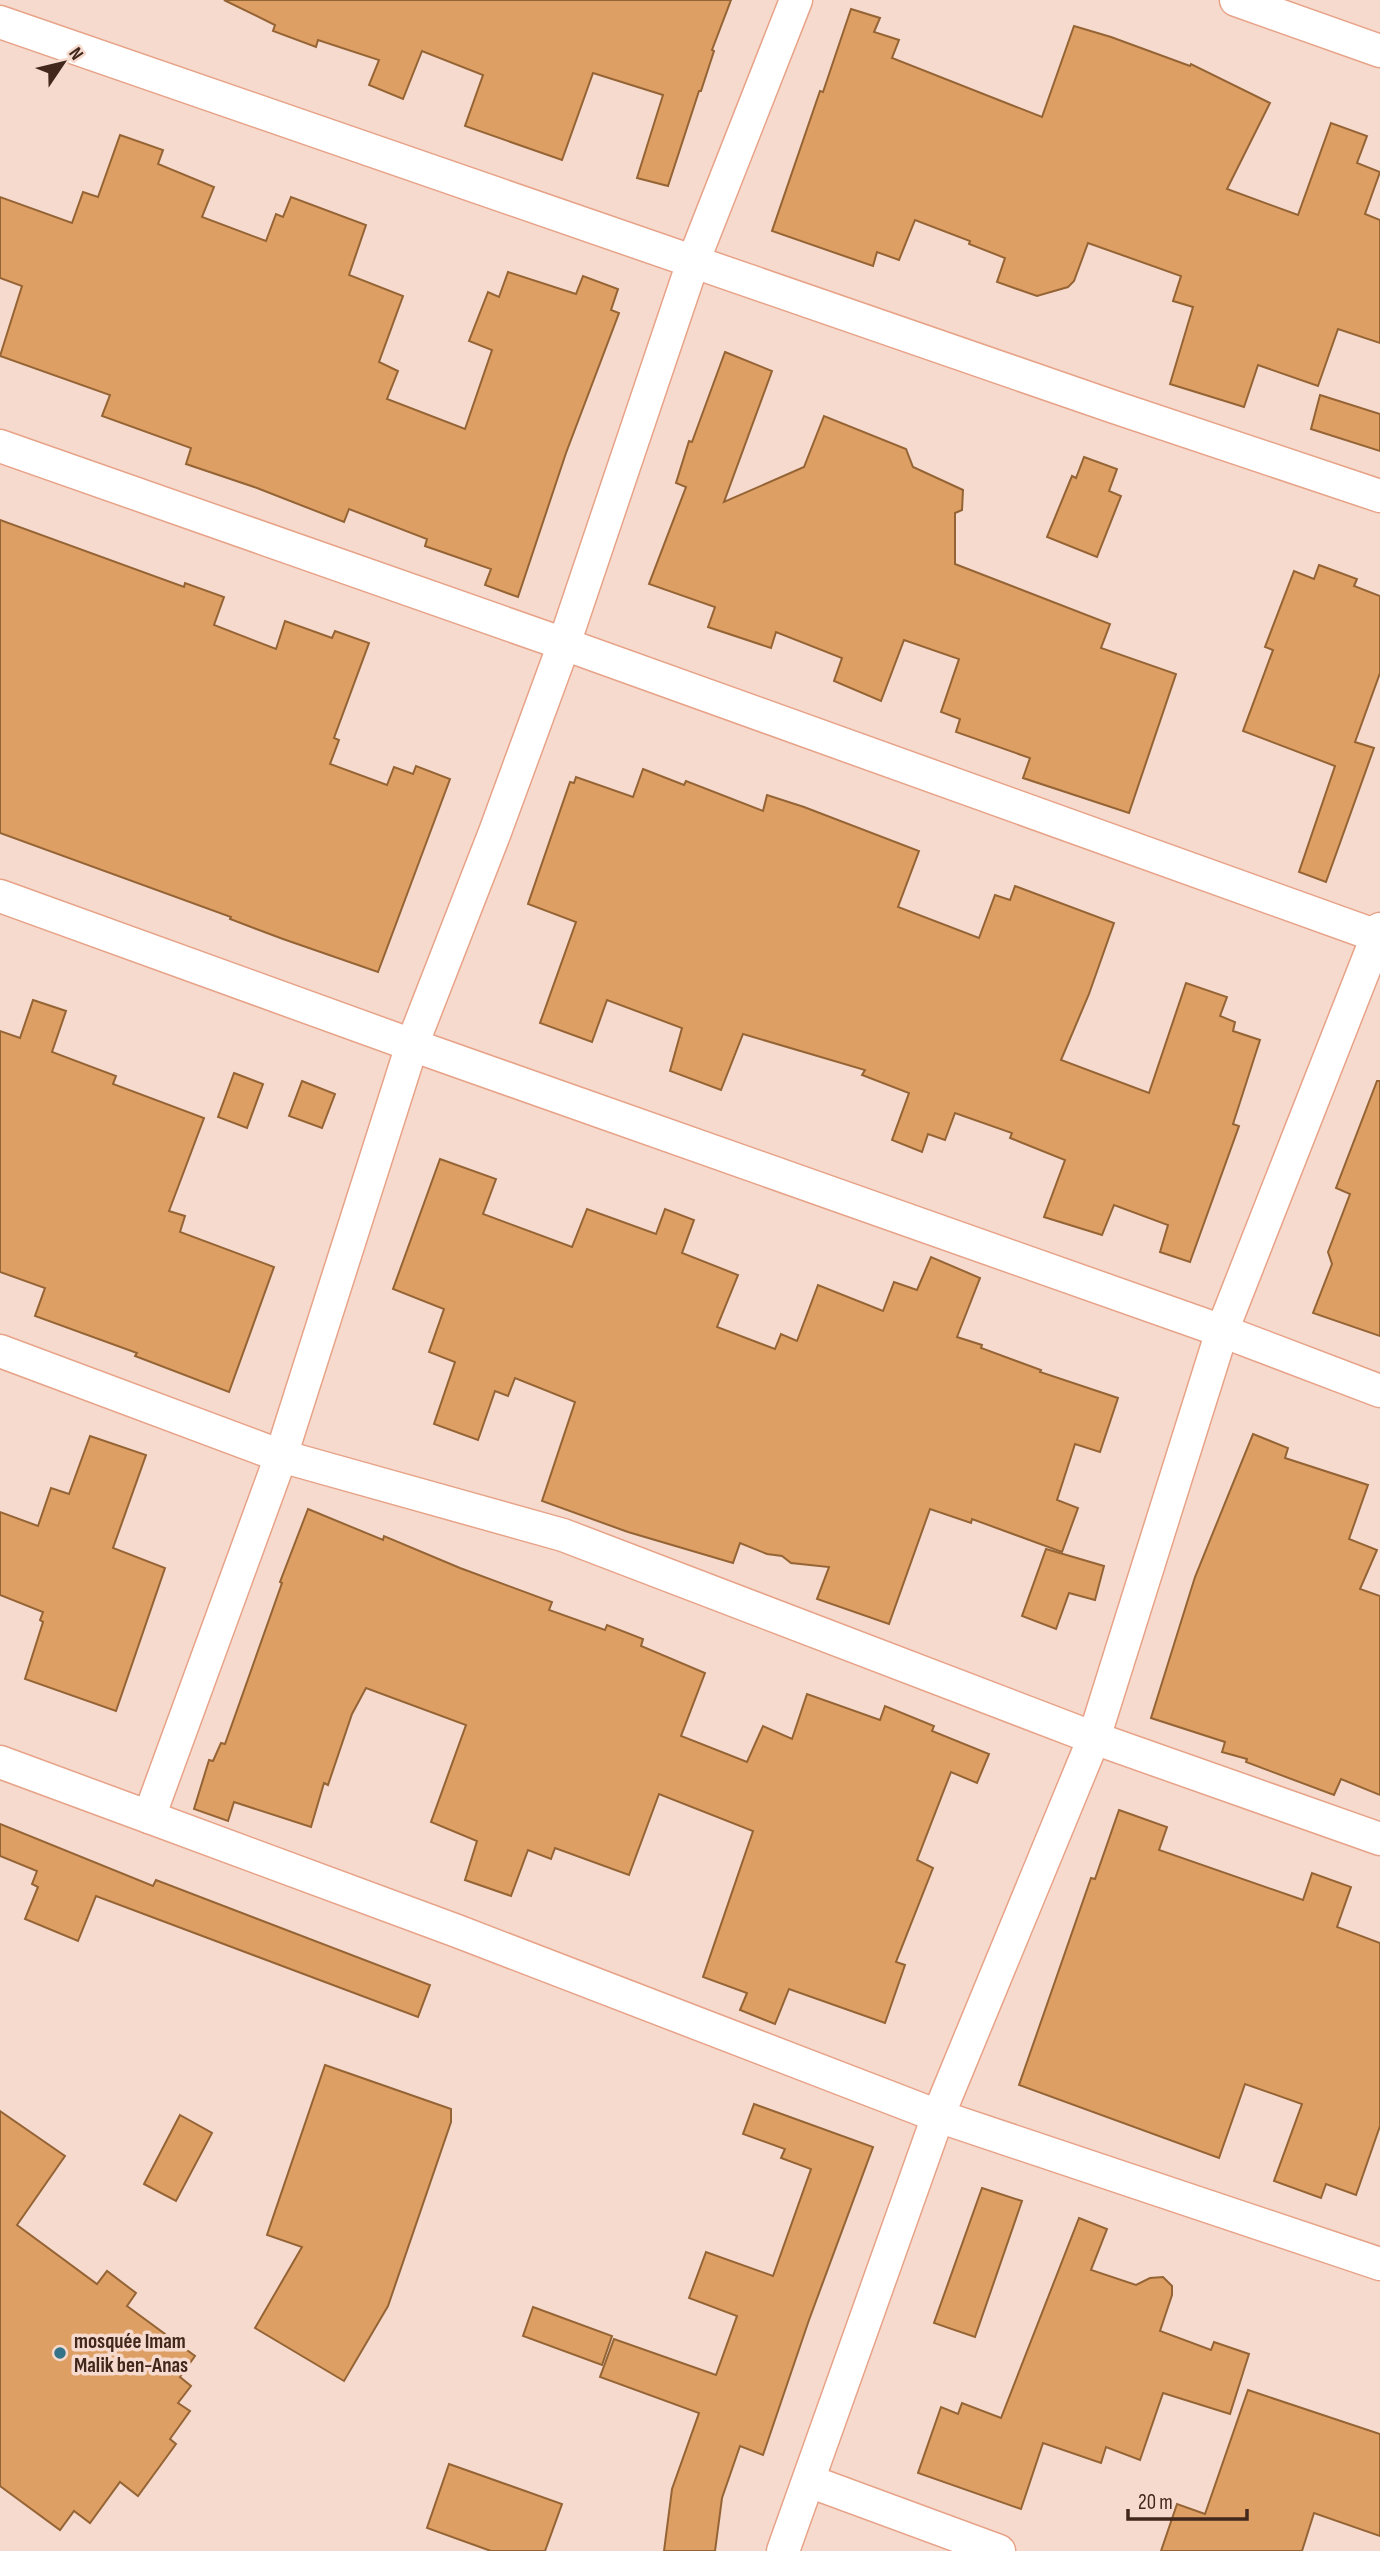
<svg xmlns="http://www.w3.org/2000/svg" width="1380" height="2551" viewBox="0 0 1380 2551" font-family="'Sofia Sans Condensed',sans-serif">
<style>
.building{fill:#de9f65;stroke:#956435;stroke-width:2}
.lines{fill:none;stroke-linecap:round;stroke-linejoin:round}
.minor-casing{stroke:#e7a388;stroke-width:35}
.minor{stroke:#fff;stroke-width:32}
.poi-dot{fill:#347388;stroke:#f7dace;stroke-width:2.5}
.labels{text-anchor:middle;stroke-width:7;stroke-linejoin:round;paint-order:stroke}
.poi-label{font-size:21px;font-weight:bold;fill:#42271d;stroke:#f7dace;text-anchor:start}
</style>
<rect width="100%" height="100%" fill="#f7dace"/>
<!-- building -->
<g class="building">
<path d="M224 0H731L712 50 714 51 701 91H699L668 186 637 178 663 95 593 73 562 160 465 126 483 75 422 51 403 99 369 85 379 60 318 40 316 47 273 31 275 25Z"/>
<path d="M851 9 880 18 874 32 899 40 892 58 1042 117 1074 26 1111 37 1190 66 1191 64 1270 103 1227 189 1298 215 1331 123 1367 136 1357 163 1380 172 1365 214 1380 220V343L1338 329 1318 386 1258 365 1244 407 1170 384 1193 307 1173 301 1181 276 1088 243 1074 281 1068 287 1037 296 997 282 1005 258 969 244 970 241 915 220 899 260 877 252 873 266 772 231 820 91 823 92Z"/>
<path d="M120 135 163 150 158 164 214 187 202 217 266 241 276 214 283 217 291 197 366 225 349 275 403 296 379 362 398 371 387 399 465 429 492 350 469 341 488 292 499 297 508 272 576 294 583 276 618 289 611 310 619 313 566 453 518 597 485 585 491 569 425 546 427 539 349 509 344 522 257 488 186 464 191 448 102 416 110 395 0 356 22 286 0 278V197L72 223 83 192 98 197Z"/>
<path d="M725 352 772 371 724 502 804 467 824 416 906 449 913 467 963 490 962 510 955 513V564L1110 624 1101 648 1176 674 1129 813 1023 778 1030 758 956 732 960 719 941 712 959 659 904 640 881 701 834 681 842 658 776 632 771 648 708 627 715 607 649 584 686 487 676 483 689 441 692 442Z"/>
<path d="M1320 395 1380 414V451L1311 429Z"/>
<path d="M1084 457 1117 469 1109 491 1121 496 1097 557 1047 537 1072 476 1076 478Z"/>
<path d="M0 520 184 587 185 583 224 597 214 625 276 649 285 621 332 638 335 631 369 643 334 738 339 740 330 764 387 785 394 767 413 774 416 766 450 779 378 972 283 939 230 919 231 917 0 833Z"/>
<path d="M1319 565 1357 579 1354 586 1380 596V673L1355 742 1374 748 1326 882 1299 872 1335 766 1243 731 1273 650 1265 647 1294 571 1314 579Z"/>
<path d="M643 769 684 785 686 781 763 811 767 795 804 807 919 851 898 907 979 938 995 895 1010 900 1015 886 1114 923 1089 994 1061 1060 1149 1093 1186 983 1227 997 1220 1016 1235 1022 1233 1031 1260 1040 1233 1124 1239 1126 1190 1262 1160 1252 1168 1225 1114 1205 1102 1235 1044 1217 1065 1160 1010 1138 1012 1133 955 1113 945 1140 928 1134 922 1152 892 1140 909 1093 862 1075 865 1070 743 1034 721 1090 670 1071 682 1028 607 1000 592 1042 540 1023 576 922 528 904 570 782 574 783 576 777 633 797Z"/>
<path d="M33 1000 66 1011 52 1052 116 1076 113 1084 204 1118 169 1211 185 1216 180 1232 274 1267 229 1392 135 1356 137 1353 35 1316 45 1288 0 1272V1031L20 1038Z"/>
<path d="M234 1073 263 1084 247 1128 218 1117Z"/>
<path d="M302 1081 335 1094 322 1128 289 1116Z"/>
<path d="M1377 1081H1380V1336L1313 1313 1332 1264 1328 1252 1350 1194 1336 1188Z"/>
<path d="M440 1159 496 1179 483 1214 572 1247 587 1209 656 1234 665 1209 694 1220 682 1253 738 1275 717 1327 775 1349 781 1334 797 1341 818 1285 883 1311 894 1282 917 1290 931 1257 980 1278 957 1337 982 1345 981 1348 1041 1370 1040 1372 1118 1398 1100 1452 1075 1444 1057 1500 1078 1508 1062 1552 972 1519 971 1523 930 1509 889 1624 817 1599 829 1567 791 1563 782 1556 767 1554 740 1543 733 1563 628 1532 542 1501 575 1402 515 1378 508 1396 495 1391 478 1440 434 1424 455 1362 429 1352 444 1309 393 1289Z"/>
<path d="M1253 1434 1288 1448 1285 1458 1368 1485 1349 1539 1377 1550 1360 1589 1380 1596V1795L1341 1779 1334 1795 1246 1762 1247 1759 1222 1752 1225 1742 1151 1718 1195 1577Z"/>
<path d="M90 1436 146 1455 113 1548 165 1568 116 1711 25 1679 43 1622 40 1620 43 1612 0 1595V1512L38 1526 51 1488 69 1494Z"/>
<path d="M308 1509 383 1540 384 1536 460 1568 552 1602 549 1610 605 1630 607 1625 643 1639 641 1646 705 1673 681 1736 747 1762 763 1726 792 1739 807 1694 880 1720 885 1706 934 1726 932 1731 989 1754 977 1783 951 1772 917 1860 933 1868 896 1962 905 1965 885 2023 789 1989 775 2024 740 2010 747 1993 703 1977 753 1831 659 1794 629 1875 555 1848 551 1859 528 1850 511 1896 465 1880 477 1841 431 1822 466 1725 366 1688 352 1714 328 1785 324 1783 311 1827 234 1802 228 1821 194 1809 209 1760 213 1761 221 1743 225 1744 282 1583 280 1582Z"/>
<path d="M1046 1549 1104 1566 1095 1600 1069 1593 1056 1629 1022 1616Z"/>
<path d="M1119 1810 1167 1827 1159 1850 1303 1900 1312 1873 1351 1887 1337 1927 1380 1943V2126L1356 2195 1326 2184 1321 2198 1274 2181 1302 2104 1245 2084 1219 2158 1019 2085 1091 1878 1095 1879Z"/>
<path d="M0 1824 153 1886 156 1880 430 1985 418 2017 96 1896 78 1941 25 1919 38 1887 32 1884 37 1871 0 1856Z"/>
<path d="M325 2065 451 2109V2122L388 2306 344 2381 255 2328 302 2247 267 2235Z"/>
<path d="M754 2104 873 2147 809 2320 763 2455 740 2446 722 2498 715 2551H664L672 2489 699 2413 600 2377 614 2339 716 2375 737 2316 689 2298 706 2252 773 2276 811 2169 781 2158 785 2149 743 2134Z"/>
<path d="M0 2111 65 2156 17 2225 97 2284 107 2271 136 2293 127 2306 195 2356 180 2377 191 2386 178 2403 190 2411 170 2439 176 2444 138 2496 120 2482 90 2523 74 2511 60 2530 0 2486Z"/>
<path d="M180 2115 212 2133 176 2201 144 2184Z"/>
<path d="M982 2188 1022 2201 975 2337 934 2323Z"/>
<path d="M1079 2218 1107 2229 1091 2270 1136 2285 1150 2278 1163 2277 1172 2286V2295L1160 2331 1211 2350 1214 2342 1249 2354 1230 2414 1163 2393 1140 2460 1106 2447 1101 2463 1043 2443 1021 2509 918 2473 941 2407 958 2414 962 2403 1001 2418Z"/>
<path d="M533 2307 612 2336 602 2365 523 2336Z"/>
<path d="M1248 2390 1380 2434V2536L1314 2513 1302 2551H1161L1177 2504 1205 2514Z"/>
<path d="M449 2464 562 2504 545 2551H491L427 2528Z"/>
</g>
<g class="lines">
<defs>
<g id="minor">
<path d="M1236 0 1380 51"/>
<path d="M0 22 1114 407 1380 496"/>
<path d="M0 446 564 644 1380 937"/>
<path d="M0 896 412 1045 1222 1331 1380 1391"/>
<path d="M0 1351 281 1456 563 1535 1094 1738 1380 1839"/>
<path d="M0 1762 149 1817 281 1456 412 1045 495 832 564 644 693 262 796 0"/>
<path d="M149 1817 457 1931 938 2116 1380 2264"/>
<path d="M809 2481 999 2551"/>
<path d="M783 2551 938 2116 1094 1738 1222 1331 1380 929"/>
</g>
</defs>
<!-- minor casing -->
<use href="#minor" class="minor-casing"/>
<!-- minor -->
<use href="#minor" class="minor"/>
</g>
<!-- markers -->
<circle class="poi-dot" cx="60" cy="2353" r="7"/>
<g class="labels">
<!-- poi labels -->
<g class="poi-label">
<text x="74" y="2348">mosquée Imam<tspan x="74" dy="24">Malik ben-Anas</tspan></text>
</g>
</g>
<!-- north arrow -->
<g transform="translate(63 63) rotate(55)" stroke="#f7dace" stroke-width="5" paint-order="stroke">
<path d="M0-5L12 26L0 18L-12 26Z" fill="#42271d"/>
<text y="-10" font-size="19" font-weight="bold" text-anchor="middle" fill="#42271d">N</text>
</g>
<!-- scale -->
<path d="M1128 2509v10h119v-10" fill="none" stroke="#42271d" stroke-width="3.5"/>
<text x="1138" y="2509" font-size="21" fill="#42271d" stroke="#f7dace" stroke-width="5" paint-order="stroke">20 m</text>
</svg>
